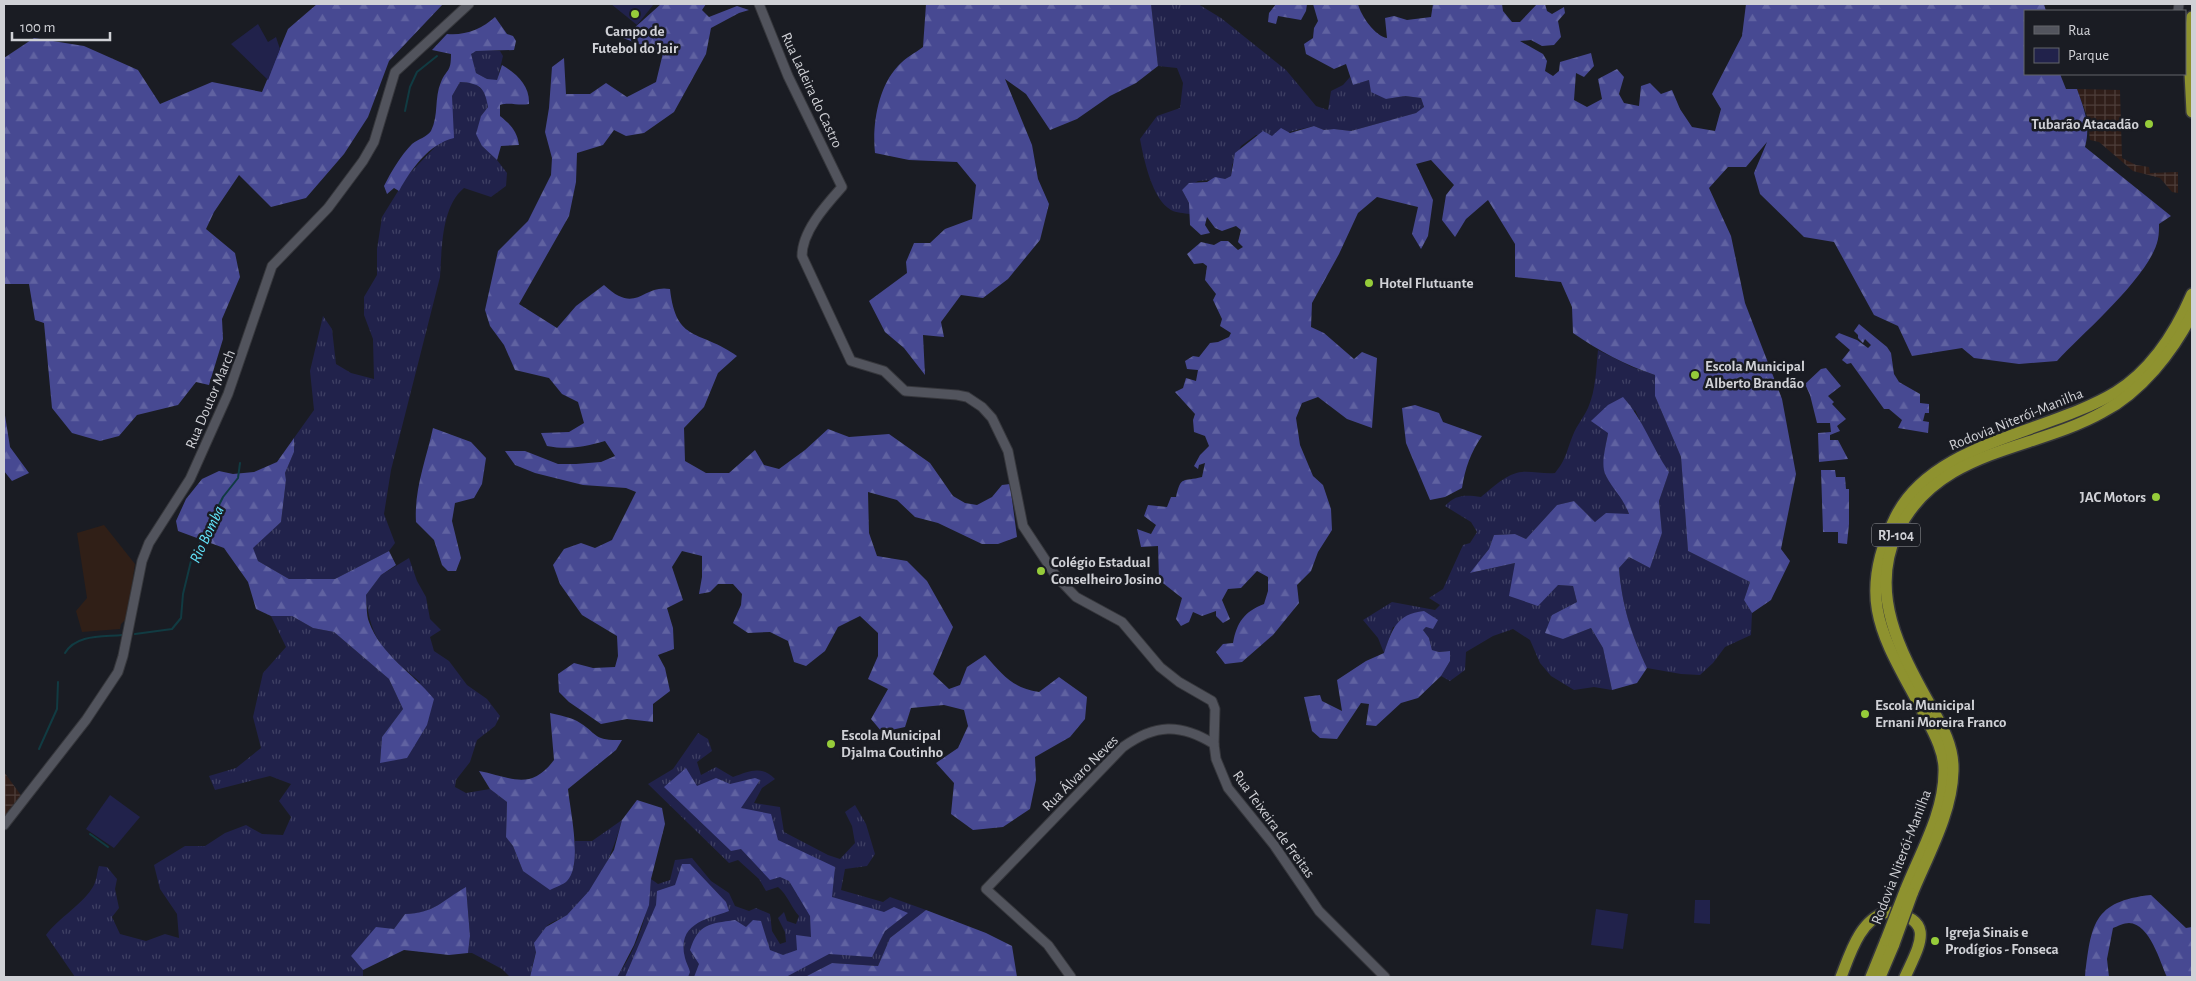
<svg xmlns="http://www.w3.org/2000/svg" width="2196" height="981" viewBox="0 0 2196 981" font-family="'Alegreya Sans',sans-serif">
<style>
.industrial{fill:url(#industrial-grid)}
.education{fill:#301f17}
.grass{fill:url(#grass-tufts)}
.forest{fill:url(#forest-firs)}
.park{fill:#21224b}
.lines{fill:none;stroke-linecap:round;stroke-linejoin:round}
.stream{stroke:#113b42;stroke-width:2}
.secondary-casing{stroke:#36373c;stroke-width:11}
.highway-casing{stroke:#36373c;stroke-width:14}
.secondary{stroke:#52545d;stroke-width:9}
.highway{stroke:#8e922f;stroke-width:11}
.highway-bridge-casing{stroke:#36373c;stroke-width:14;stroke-linecap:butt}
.highway-bridge{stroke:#8e922f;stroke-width:11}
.poi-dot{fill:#96cc3a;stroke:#1a1c23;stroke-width:2}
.labels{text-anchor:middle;stroke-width:5;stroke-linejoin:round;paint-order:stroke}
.shield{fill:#1a1c23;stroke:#999ba0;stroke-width:1}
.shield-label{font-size:14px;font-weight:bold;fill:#d0d1d6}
.poi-label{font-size:15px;font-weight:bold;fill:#d0d1d6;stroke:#1a1c23;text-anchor:start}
.street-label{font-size:15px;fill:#d0d1d6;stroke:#1a1c23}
.water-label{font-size:16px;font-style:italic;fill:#62e5fd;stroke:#1a1c23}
</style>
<defs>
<pattern id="industrial-grid" width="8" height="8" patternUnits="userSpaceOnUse" patternTransform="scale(1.25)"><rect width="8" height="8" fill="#301e19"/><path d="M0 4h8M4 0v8" fill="none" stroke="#4d3e3a"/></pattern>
<pattern id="grass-tufts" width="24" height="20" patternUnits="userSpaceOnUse" patternTransform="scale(1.25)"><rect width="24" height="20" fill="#21224b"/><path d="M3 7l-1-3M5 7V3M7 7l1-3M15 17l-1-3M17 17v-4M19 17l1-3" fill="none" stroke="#404164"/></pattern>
<pattern id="forest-firs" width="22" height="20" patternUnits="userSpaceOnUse" patternTransform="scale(1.25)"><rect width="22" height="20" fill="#474992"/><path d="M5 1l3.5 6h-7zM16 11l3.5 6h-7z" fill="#6062a1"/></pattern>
</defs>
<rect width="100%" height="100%" fill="#1a1c23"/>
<!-- industrial -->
<g class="industrial">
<path d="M2077 89 2120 90 2122 158 2136 165 2149 167 2150 173 2178 172V193L2172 192 2160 178 2133 171 2099 142 2090 140 2087 116Z"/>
<path d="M4 772 23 798 4 821Z"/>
</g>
<!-- education -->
<path class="education" d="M104 525 135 564 127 618 121 624 120 629 82 632 76 611 87 598 77 533Z"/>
<!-- grass -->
<g class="grass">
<path d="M1151 4H1198L1221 18 1286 70 1316 106 1328 110 1331 91 1343 85 1350 77 1353 85 1369 80 1386 99 1405 96 1421 98 1424 108 1416 113 1351 131 1334 129 1324 130 1314 126 1272 136 1256 135 1241 146 1232 165 1231 176 1225 179 1198 181 1182 190 1189 203 1190 214C1184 213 1176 213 1171 210 1152 199 1144 160 1140 139L1157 116 1180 108 1183 83 1177 68 1158 66Z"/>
<path d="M476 51H500L503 56 497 81 487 79 476 73 470 53Z"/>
<path d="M460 82 474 83 486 93 488 107 481 116 482 146 497 160 507 173 506 186 491 197 464 188C441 207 442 249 440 277L391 470 384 514 395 543 389 551 335 579H289L258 561 252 547 281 522 286 480 285 473 294 452V438L314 410 310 371 323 316 332 329 336 364 351 373 374 379 373 339 364 315V297L377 275V249L382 217 408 175 440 142 452 96Z"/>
<path d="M1598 350 1632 367 1655 375V396L1681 457 1688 551 1750 582 1744 600 1752 613 1751 635 1725 647 1713 663 1700 675 1681 674 1647 668C1631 633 1622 606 1619 568L1629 557 1650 568 1662 533 1659 501 1669 472 1655 453 1635 410 1608 433 1604 454 1605 475 1621 495 1629 514 1595 522 1574 501 1557 505 1526 539 1515 534 1494 535 1489 549 1471 573 1515 563 1558 585 1573 586 1577 602 1552 615 1563 639 1591 628 1603 648 1612 690 1594 687 1574 690 1551 676 1540 663 1530 640 1513 629 1493 636 1466 652 1465 670 1450 681 1441 676 1450 661 1449 651 1439 652 1432 650 1429 638 1423 630 1426 627 1433 629 1437 620 1393 627 1384 653 1378 638 1363 620 1392 602 1435 610 1440 605 1429 598 1443 589 1463 545 1470 543 1477 532 1471 522 1445 506C1456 494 1466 495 1481 497 1492 488 1507 473 1522 472 1531 471 1544 474 1555 473 1567 458 1566 452 1573 435 1577 425 1584 417 1588 408 1596 390 1596 369 1598 350Z"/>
<path d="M409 558 417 581 426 597 430 619 441 630 430 637 434 651 449 661 467 685 487 699 500 716 495 726 477 740 470 762 456 780 455 787 466 793 490 789 507 802 506 836 513 846 523 871 574 867 575 841H592L622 820C613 854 596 893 567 915 561 919 552 921 547 926 538 935 533 965 530 977H510L502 969 472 953H468L470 936 466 888C443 900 433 914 405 914L394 929 351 956 363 970V977H75L46 935C59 917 83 905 94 885 97 879 97 871 99 866L107 867 117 879 115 889 119 908 112 917 120 934 146 941 165 934 179 938 177 914 160 889 154 865 185 846H205L225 833 246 825 262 834 283 835 291 817 279 801 291 784 270 776 215 790 209 776 236 768 261 748 253 717 263 673 286 647 271 616H292L313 628 334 632 389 679 403 709 382 737 380 762 407 758 420 682C386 653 370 642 366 595L381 575Z"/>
<path d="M698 733 708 739 712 751 697 762 701 775 716 767 733 777C749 771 762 765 775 779L762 788 754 803 780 807 784 832 828 855 840 859 855 843 852 826 845 812 855 805 866 824 875 854 867 866 845 869 841 890 883 902 890 897 926 910 890 938 878 966 832 963 805 977H617C637 948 649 914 651 879L658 884 670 880 675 860 692 858 711 881 729 893 735 906 749 911 756 908 770 914 772 931 780 944 786 942 785 932 778 918 784 912 787 921 796 924 799 916C791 907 787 894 778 887L766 891 759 879 738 860 729 863 648 784 673 769Z"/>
</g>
<!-- forest -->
<g class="forest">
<path d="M317 4H443L389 61 368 117 344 154 306 198 271 207 239 175 214 212 206 229 235 253 240 277 222 319 223 339 209 385 196 382 178 405 137 415 119 436 100 441 72 433 52 408 44 323 35 320 29 284H4V58L34 38 84 46 138 70 160 104 212 82 262 92 288 29Z"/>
<path d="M661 4H706L702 10 709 17 737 6 749 10 739 13 711 28 706 54 674 112 644 133 626 136 614 130 603 145 577 153 576 182 569 216 519 304 557 328 576 306 604 285C637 316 642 284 670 289 676 344 700 329 737 356L718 373 704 407 684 428 685 461 706 473H729L755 450 764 465 779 469 805 450 828 429 849 437 889 434 930 463 953 496 965 503 977 505 992 497 1002 485 1010 484 1017 537 998 544H982L938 523 915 517 897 500 868 492 869 533 877 556 907 561 927 581 953 627 933 674 949 689 960 685 967 667 985 655C1003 675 1012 688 1039 692L1059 677 1087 697 1085 719 1070 737 1035 757 1036 780 1030 809 1003 827 973 830 951 814 954 783 936 763 958 748 968 726 964 710 944 705 911 708 905 727 882 732 871 719 888 689 868 679 878 656V633L860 616 838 627 825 651 806 666 794 662 788 641 770 632 748 633 733 623 741 605 742 594 733 584H718L710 592 699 594 702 577V556L682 551 672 567 683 600 667 608 673 628 674 649 658 655 665 668 670 691 653 704V722L627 719 601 724 569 702 559 692 558 674 574 663 593 668 615 667 618 656 617 636 582 615 560 584 553 565 564 549 581 543 595 548 612 540 636 492 626 488 583 485 535 473 515 465 505 451H525L558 464H576L601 462 615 456 605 441C584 447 568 450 547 446L541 433 569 432 584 423 578 402 562 394 549 378 515 370 504 345 490 326 485 310 498 251 528 221 551 175 552 158 545 132 549 108 552 67 564 58 566 94H590L606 83 627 97 656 82 663 53 623 38Z"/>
<path d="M926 4H1151L1158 66 1136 83 1110 96 1077 119 1050 130 1026 94 1005 79 1032 145 1038 179 1049 204 1040 240 1008 279 983 298 961 295 941 322 944 337 923 335 925 375 904 348 885 332 869 301 907 273 906 262 914 243H930L945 229 972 219 976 185 957 162 909 160 875 153C872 125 878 87 898 66 905 58 915 53 923 47Z"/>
<path d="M1276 4H1307L1306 11 1301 20 1278 16 1276 24 1268 22 1269 13Z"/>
<path d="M1313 4H1358C1361 16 1375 36 1387 38L1385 18 1394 16 1407 20 1431 17 1433 4H1502L1503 11 1512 22H1520L1537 4H1545L1547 11 1552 14 1564 7 1565 13 1558 21 1561 37 1554 45 1542 46 1531 40 1520 41 1543 54 1547 61 1545 71 1553 76 1559 71 1560 62 1591 53 1594 66 1584 77 1576 73 1574 100 1587 107 1602 99 1598 79 1617 69 1624 77 1619 94 1624 103 1639 106 1641 86 1650 83 1661 94 1672 90 1680 109 1692 127 1715 131 1721 109 1712 94 1742 36 1746 4H2044L2046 11H2025V74H2060L2066 89H2077C2084 109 2091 125 2085 147L2171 216 2159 224C2159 229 2159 234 2158 239 2151 275 2084 332 2057 361L2019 364 1974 358 1962 348 1912 356 1898 326 1874 315 1834 242 1804 237 1760 194 1754 173 1767 142 1746 167H1728L1709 188 1731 236 1745 303 1782 399 1796 474 1781 549 1790 561 1771 600 1752 613 1744 600 1750 582 1688 551 1681 457 1655 396V375C1625 365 1599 351 1573 333L1572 307 1561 282 1515 277V244L1488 200 1466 219 1455 237 1442 220 1446 195 1454 185 1431 160 1416 164 1433 200 1428 236 1421 249 1412 234 1418 207 1377 197 1358 213 1339 254 1312 303 1311 327 1324 333 1354 359 1362 352 1377 358 1372 428 1347 419 1318 397 1302 403 1296 418 1300 445 1313 476 1323 485 1331 509 1332 530 1318 552 1311 571 1297 585 1299 603 1273 635 1242 662 1225 664 1216 652 1223 644 1233 643C1237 622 1244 612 1264 604L1268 591V577L1257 571 1241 588 1228 589 1222 600 1230 619 1223 623 1216 616V611L1202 616 1193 612 1189 622 1181 626 1176 619 1182 598 1159 580 1158 546 1141 547 1137 529 1151 534 1156 525 1144 516 1148 505 1167 507 1171 497H1176C1181 475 1183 482 1202 477L1205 463 1199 465 1198 469 1194 466 1200 455 1209 446 1205 436 1194 432 1193 420 1195 414 1175 392 1183 388 1186 378 1196 381 1198 370 1187 369 1185 361 1193 356 1199 357 1210 343 1218 342 1229 337 1231 333 1220 326 1222 319 1213 300 1216 294 1205 280 1207 266 1203 263 1194 264 1187 254 1201 242 1214 245 1221 241H1228L1238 250 1243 247 1238 242 1241 230 1236 226 1222 231 1215 228 1207 217 1205 225 1210 233 1201 235 1190 225 1189 203 1182 190 1189 183 1207 182 1215 177 1225 179 1231 176 1235 153 1263 131 1272 136 1281 128 1290 133 1314 126 1324 130 1334 129 1351 131 1416 113 1424 107 1421 98 1405 96 1386 99 1371 92 1369 80 1353 85 1346 64 1334 69 1306 54 1304 44 1313 38 1314 28 1318 21Z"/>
<path d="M495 17 507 34 513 36 516 41 514 50 476 51 471 54 476 73 487 79 497 80 502 65C517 74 530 86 529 104 518 106 510 102 500 105V116C511 125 517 131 519 145L501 146 497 160 482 146 476 134 481 116 488 107C485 88 480 83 460 82L452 96 454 138C429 144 411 169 399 191L394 188 387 194 384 186C391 172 401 155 412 144 418 139 427 137 431 131 439 115 434 98 441 82 447 68 451 73 451 54L432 50 447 34C464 36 482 29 495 17Z"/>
<path d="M1859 324 1887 347 1891 353 1894 374 1899 382 1920 394V403L1929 404V413H1925L1923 421 1929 422 1928 433 1898 428 1902 420 1889 409H1884L1851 363 1847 364 1842 360 1850 350 1835 337 1839 333 1857 340 1868 348 1871 345 1865 339 1863 343 1858 338V335L1854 331Z"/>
<path d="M1826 368 1841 386 1828 396 1834 402 1832 404 1846 419 1837 426 1840 431 1830 435V440H1838L1848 459 1819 462 1818 433 1831 432 1830 423H1817L1810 395 1805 384 1821 369Z"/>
<path d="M1623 397C1643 419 1652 448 1669 472L1659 501 1662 533 1650 568 1629 557 1619 568C1622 606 1631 633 1647 668L1637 683 1612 690 1603 648 1591 628 1563 639 1545 633 1552 615 1577 602 1573 586 1558 585 1538 606 1509 596 1515 563 1470 573 1489 549 1494 535 1515 534 1526 539 1557 505 1574 501 1595 522 1606 513 1629 514C1622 496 1614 491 1606 476 1600 464 1606 446 1608 433L1591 421 1608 405Z"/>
<path d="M1415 405 1439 413 1443 422 1482 436C1471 452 1465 468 1462 488L1445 497 1430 500 1406 443 1402 408Z"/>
<path d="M4 409 10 447 29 473 12 481 4 471Z"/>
<path d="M433 428 471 442 486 458 482 484 474 498 455 503 452 521 461 558 456 571H448L442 565 434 540 416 522C414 489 426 460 433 428Z"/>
<path d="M294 438V452L285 473 286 480 281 522 253 548 258 561 289 579H335L389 551 396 565 381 575 366 595C367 604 366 614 369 622 381 655 413 673 434 699L427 725 407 758 380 763 382 737 403 709 389 679 334 632 313 628 292 616H271L256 609 248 582 224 548 178 531 176 521 186 499 202 479 219 471 233 474 254 472 277 462Z"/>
<path d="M1821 470H1835L1836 477H1845L1846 489H1849V524L1847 544 1838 543V532H1823Z"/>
<path d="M1424 611 1438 620 1433 629 1426 627 1423 630 1429 638 1432 650 1439 652 1450 651V661L1441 676 1418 698 1401 703 1376 726 1366 725 1369 704 1361 703 1337 739 1320 738 1312 731 1304 697 1320 695 1322 701 1342 711 1337 680 1366 661 1384 653C1392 630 1396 614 1424 611Z"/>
<path d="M550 713C558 715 569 717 577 721 599 734 592 741 622 740L616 750 568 789C570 810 583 865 567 881 563 885 555 887 550 890L523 871 513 846 506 837 507 802 490 789 479 771C511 777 530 792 554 760Z"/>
<path d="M686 768 697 786 716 778 730 784 755 778 760 780 741 808 771 814 778 840 835 867 832 897 884 912 894 907 908 913 885 931 872 957 829 954 786 977H694L699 964 690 950C699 923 709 924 735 920L746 927 753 920 761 921 770 950 783 955 797 950 796 935 811 937 810 916 789 881 780 877 770 880 741 849 731 851 664 787Z"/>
<path d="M637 800 662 808 665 824 651 879 649 905 634 945 619 974 617 977H530L536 952 534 943 546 927 567 915 589 891 614 850 622 820Z"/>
<path d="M682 864H690L726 902 729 911C704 920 677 924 685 958 686 963 689 967 690 972L688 977H625L656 905 657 891 675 885Z"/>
<path d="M466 887 470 936 468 953 449 955 404 950 363 970 351 956 376 927 394 929 405 914C433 914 443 900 466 887Z"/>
<path d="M2151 895 2186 928 2192 927V977H2167C2160 962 2150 924 2129 923 2124 923 2118 926 2113 928L2107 959 2109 977H2085C2091 925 2093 901 2151 895Z"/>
<path d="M926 910 986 933 1012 946 1017 977H805L832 963 878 966 890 938Z"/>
</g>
<!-- park -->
<g class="park">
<path d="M611 4H654L637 25Z"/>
<path d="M258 24 268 42 276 37 280 49 268 80 231 44Z"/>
<path d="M110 795 140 817 114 848 86 829Z"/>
<path d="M1695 900H1710V924L1694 923Z"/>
<path d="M1596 909 1628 914 1623 949 1591 945Z"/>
</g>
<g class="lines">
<!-- stream -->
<g class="stream">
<path d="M405 111 410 87 417 72 437 56"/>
<path d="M135 634 172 629 181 618 183 594 191 561 223 497 238 478 240 463"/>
<path d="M65 653C76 634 103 637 122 635"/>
<path d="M39 749 57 709 58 682"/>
<path d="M90 834 108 847"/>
</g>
<defs>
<g id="secondary">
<path d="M759 4 788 76 842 187C826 205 802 231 802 256L851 361 884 371 905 391 957 395 967 397 982 407 992 418 1008 451 1023 526 1056 576 1076 597 1122 622 1160 667 1179 682 1212 701 1215 709 1214 744 1216 759 1228 788 1274 845 1319 911 1385 977"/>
<path d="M2178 11 2179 4"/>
<path d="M4 825 86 720 118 672 123 656 142 561 149 543 190 479 228 394 272 266 328 208 363 161 374 142 395 72 469 4"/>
<path d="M1071 977 1048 945 986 889 1123 747C1155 724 1180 723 1214 744"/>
</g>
<g id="highway">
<path d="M2192 17 2189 54 2192 112"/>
<path d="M1905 891C1920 853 1944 813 1944 772 1945 753 1934 733 1925 716 1887 642 1853 604 1895 518 1931 442 2049 433 2116 392 2151 370 2176 331 2192 294"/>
<path d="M1912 894C1928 855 1952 813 1953 771 1954 745 1941 724 1929 703 1900 651 1869 593 1897 533 1937 448 2032 452 2103 412 2141 392 2173 352 2192 314"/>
<path d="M1841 977C1850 954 1860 919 1887 912 1938 918 1919 946 1905 977"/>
<path d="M1871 977 1886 940"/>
<path d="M1880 977 1894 944"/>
</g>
</defs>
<!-- secondary casing -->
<use href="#secondary" class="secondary-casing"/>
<!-- highway casing -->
<use href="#highway" class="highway-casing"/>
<!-- secondary -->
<use href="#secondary" class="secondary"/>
<!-- highway -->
<use href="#highway" class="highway"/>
<defs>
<g id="highway-bridge">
<path d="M1886 940 1905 891"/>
<path d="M1894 944 1912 894"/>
</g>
</defs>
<!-- highway-bridge casing -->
<use href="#highway-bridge" class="highway-bridge-casing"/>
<!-- highway-bridge -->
<use href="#highway-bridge" class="highway-bridge"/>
</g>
<!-- markers -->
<g class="poi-dot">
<circle cx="635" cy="14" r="5"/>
<circle cx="2149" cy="124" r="5"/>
<circle cx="1369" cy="283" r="5"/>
<circle cx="1695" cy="375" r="5"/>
<circle cx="2156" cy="497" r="5"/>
<circle cx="1041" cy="571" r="5"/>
<circle cx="1865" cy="714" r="5"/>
<circle cx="831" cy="744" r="5"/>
<circle cx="1935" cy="941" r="5"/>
</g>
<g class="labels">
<!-- shield labels -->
<rect class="shield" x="1872" y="523.5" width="48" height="23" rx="4"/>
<g class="shield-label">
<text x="1896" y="540">RJ-104</text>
</g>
<!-- poi labels -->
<g class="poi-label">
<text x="635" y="36" text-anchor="middle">Campo de<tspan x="635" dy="17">Futebol do Jair</tspan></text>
<text x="2139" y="129" text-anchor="end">Tubarão Atacadão</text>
<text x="1379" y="288">Hotel Flutuante</text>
<text x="1705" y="371">Escola Municipal<tspan x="1705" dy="17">Alberto Brandão</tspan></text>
<text x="2146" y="502" text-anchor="end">JAC Motors</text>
<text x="1051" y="567">Colégio Estadual<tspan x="1051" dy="17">Conselheiro Josino</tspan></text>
<text x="1875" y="710">Escola Municipal<tspan x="1875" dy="17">Ernani Moreira Franco</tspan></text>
<text x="841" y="740">Escola Municipal<tspan x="841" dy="17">Djalma Coutinho</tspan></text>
<text x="1945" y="937">Igreja Sinais e<tspan x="1945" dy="17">Prodígios - Fonseca</tspan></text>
</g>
<!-- street labels -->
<g class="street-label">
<text transform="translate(812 90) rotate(65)" y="5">Rua Ladeira do Castro</text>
<text transform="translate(210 399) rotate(-67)" y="5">Rua Doutor March</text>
<text transform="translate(2016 419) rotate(-22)" y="5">Rodovia Niterói-Manilha</text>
<text transform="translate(1080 773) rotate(-45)" y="5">Rua Álvaro Neves</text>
<text transform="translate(1274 824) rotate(54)" y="5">Rua Teixeira de Freitas</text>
<text transform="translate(1901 857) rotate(-69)" y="5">Rodovia Niterói-Manilha</text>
</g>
<!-- water labels -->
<g class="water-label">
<text transform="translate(206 534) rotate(-65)" y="6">Rio Bomba</text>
</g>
</g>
<!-- border -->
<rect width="2196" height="981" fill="none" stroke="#d0d1d6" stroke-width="10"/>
<!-- legend -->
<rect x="2024" y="10" width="162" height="65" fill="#1a1c23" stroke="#63646b"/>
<rect x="2034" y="26" width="25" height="8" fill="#52545d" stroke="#63646b"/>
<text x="2068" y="35" font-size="15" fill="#d0d1d6">Rua</text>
<rect x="2034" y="48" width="25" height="15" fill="#21224b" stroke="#63646b"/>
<text x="2068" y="60" font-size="15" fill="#d0d1d6">Parque</text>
<!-- scale -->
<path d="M12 32v8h98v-8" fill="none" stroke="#d0d1d6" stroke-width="2.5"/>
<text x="20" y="32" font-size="15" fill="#d0d1d6" stroke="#1a1c23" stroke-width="4" paint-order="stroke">100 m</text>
</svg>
